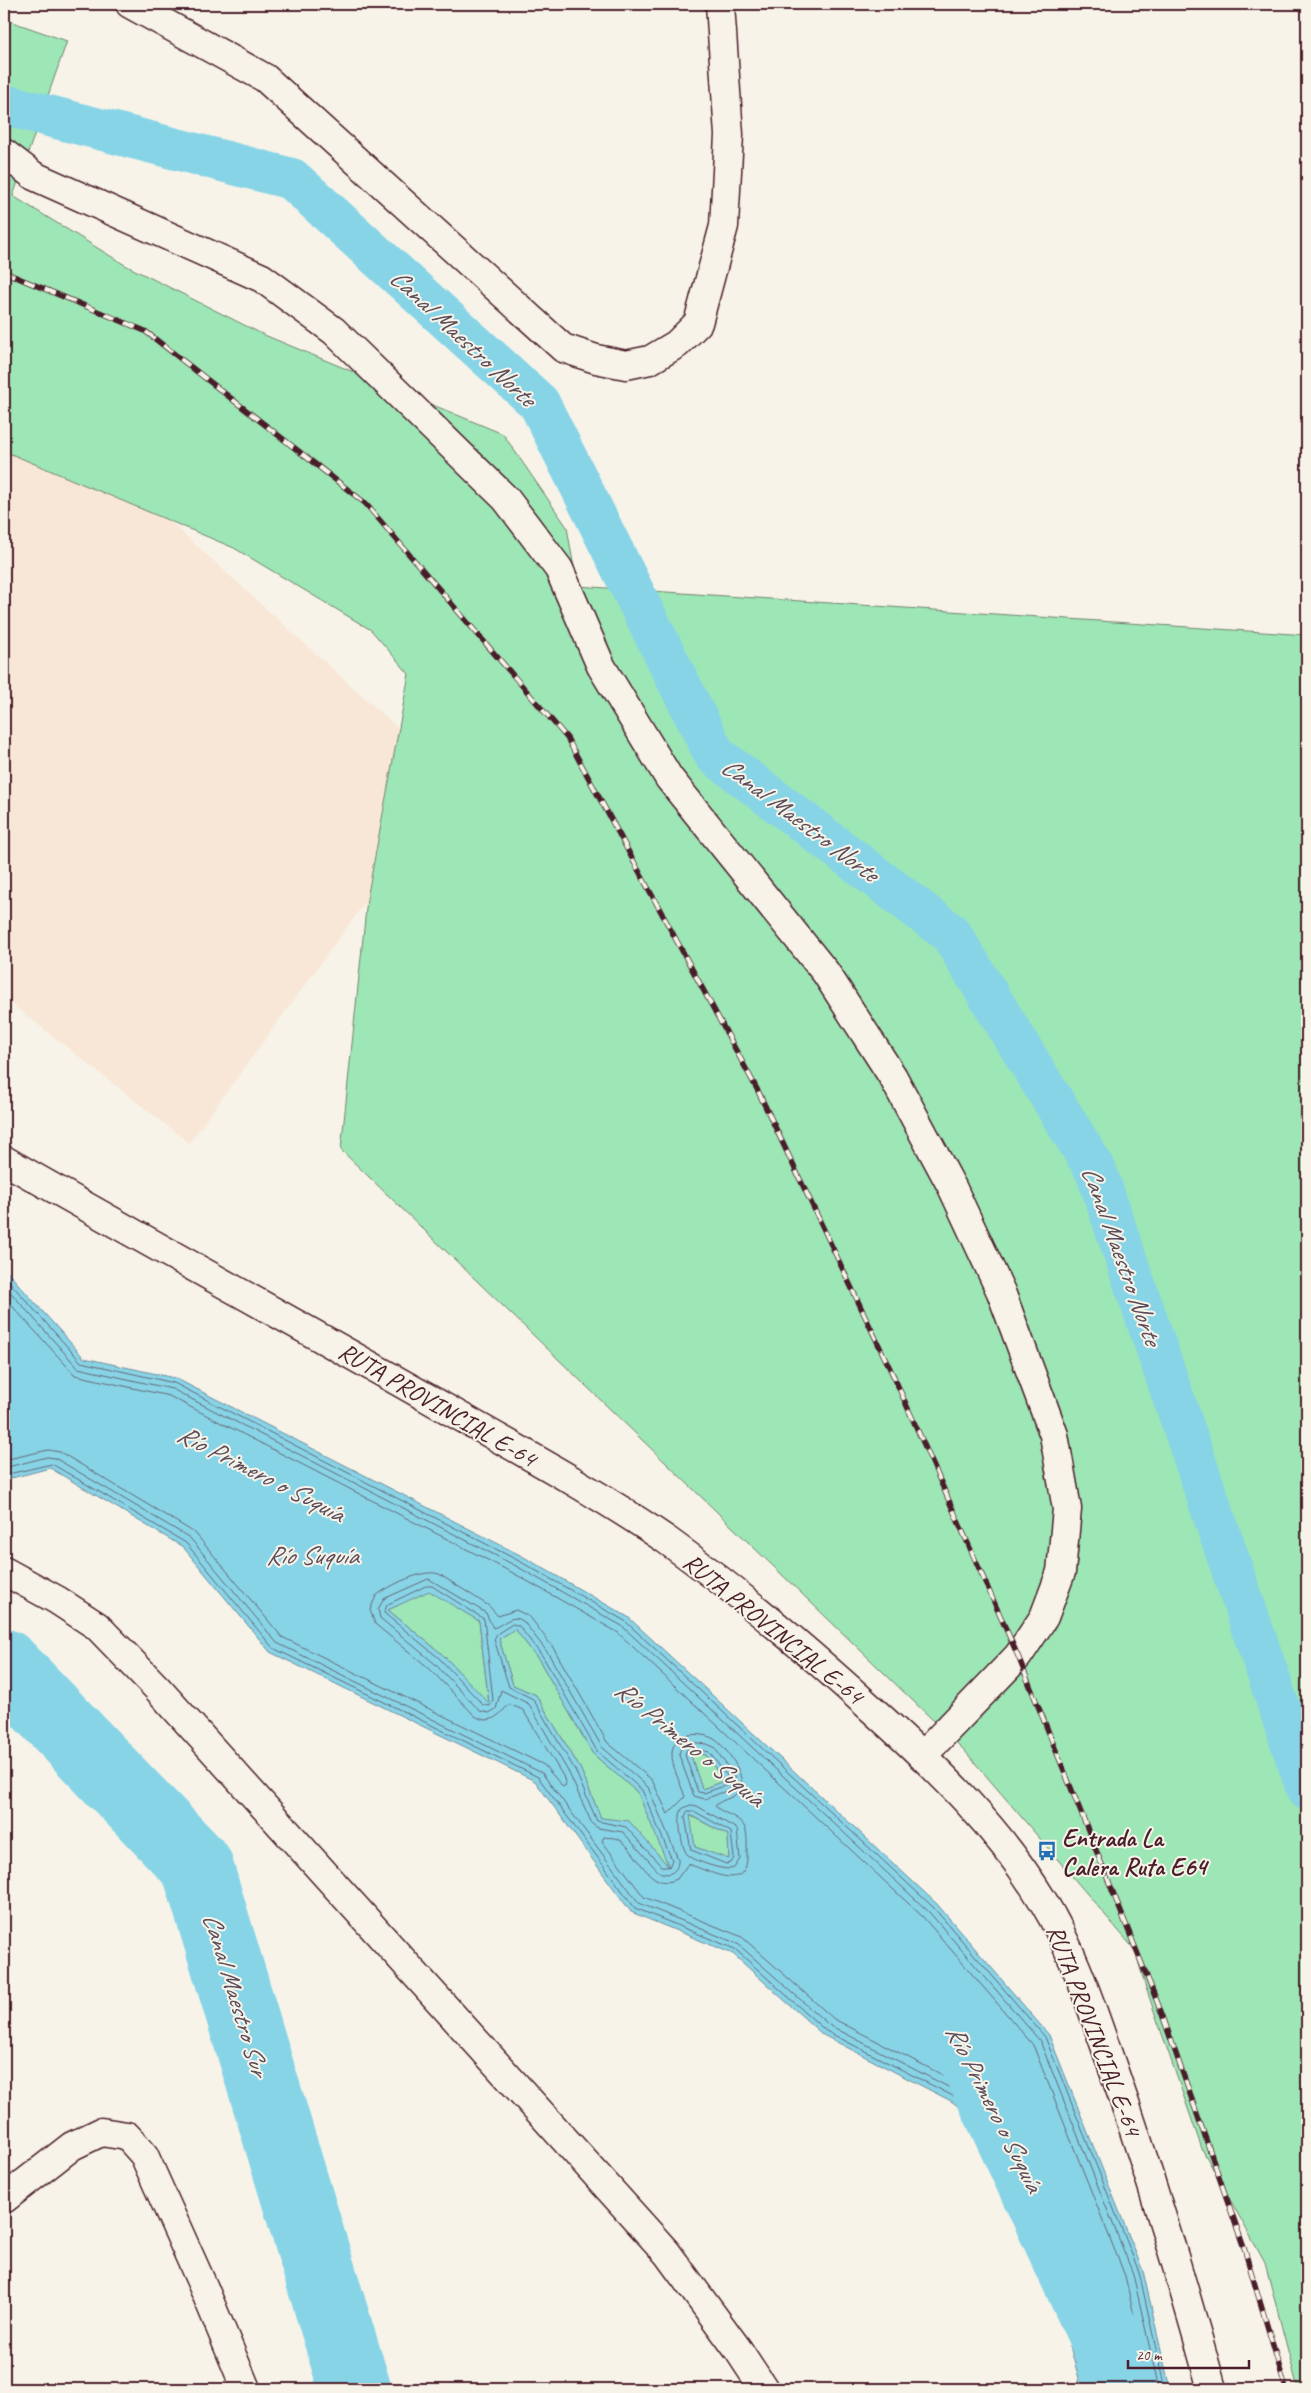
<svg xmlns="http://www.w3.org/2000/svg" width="1311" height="2393" viewBox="0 0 1311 2393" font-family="Caveat,sans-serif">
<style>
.built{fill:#f8e7d6}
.green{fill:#9de6b5;stroke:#748270}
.water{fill:#88d4e7;stroke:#6f8c9c;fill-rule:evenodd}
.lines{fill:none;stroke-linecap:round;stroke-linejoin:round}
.shore{stroke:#636776;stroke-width:1}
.canal{stroke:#88d4e7;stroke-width:42}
.river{stroke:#88d4e7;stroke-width:72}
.street-casing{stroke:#4a1f2b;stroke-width:31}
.primary-casing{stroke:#4a1f2b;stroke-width:31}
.street{stroke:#f7f3e8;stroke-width:28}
.primary{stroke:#f7f3e8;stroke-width:28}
.rail-casing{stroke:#4a1f2b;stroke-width:5.5}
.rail{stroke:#f7f3e8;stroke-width:4;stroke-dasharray:11;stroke-linecap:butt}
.labels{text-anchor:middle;stroke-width:4;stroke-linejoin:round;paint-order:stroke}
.street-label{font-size:25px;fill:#4a1f2b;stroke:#f7f3e8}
.poi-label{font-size:25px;font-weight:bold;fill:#4a1f2b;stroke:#f7f3e8;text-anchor:start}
.water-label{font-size:26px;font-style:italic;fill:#5a4c5a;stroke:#f7f3e8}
</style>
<rect width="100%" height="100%" fill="#f7f3e8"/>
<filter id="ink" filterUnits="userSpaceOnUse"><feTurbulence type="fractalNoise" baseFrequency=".02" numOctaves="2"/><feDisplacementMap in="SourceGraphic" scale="10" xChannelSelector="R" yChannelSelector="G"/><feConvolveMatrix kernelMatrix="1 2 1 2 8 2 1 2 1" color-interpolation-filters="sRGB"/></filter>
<g filter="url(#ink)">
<!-- built -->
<path class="built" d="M4 423 110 467 455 780 189 1143 4 998Z"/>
<!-- green -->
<g class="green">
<path d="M4 19 67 41 13 196 125 265 262 334 503 434 567 527 577 586 1307 635V2389H1298L1265 2263 1202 2149 1145 1985 1135 1950 964 1750 341 1150 367 899 409 674 371 630 234 548 4 451Z"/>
<path d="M429 1590 479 1621 489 1704 442 1654 388 1610Z"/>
<path d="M515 1629 539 1660 593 1754 638 1793 670 1868 629 1822 601 1818 580 1768 536 1695 513 1685 499 1639Z"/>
<path d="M690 1753 706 1755 724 1781 702 1789Z"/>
<path d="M689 1815 728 1835 729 1860 695 1847Z"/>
</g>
<!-- water -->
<path class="water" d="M4 1268 84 1358 175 1378 522 1556 628 1617 937 1904 1049 2035 1143 2271 1170 2389H1082L1058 2304 1033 2162 951 2101 823 2035 733 1954 631 1912 535 1781 270 1652 183 1547 50 1468 4 1480ZM429 1591 479 1621 489 1703 442 1654 388 1610ZM515 1629 539 1660 593 1754 638 1793 669 1867 629 1821 601 1818 580 1768 536 1695 513 1685 499 1639ZM690 1753 706 1755 724 1781 702 1789ZM690 1815 728 1835 729 1859 695 1847Z"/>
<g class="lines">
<!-- shore -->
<g class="shore">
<path d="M4 1276 81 1362 174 1383 519 1561 625 1621 933 1907 1045 2037 1139 2272 1165 2389"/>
<path d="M4 1285 78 1368 172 1389 516 1566 622 1626 929 1912 1040 2041 1133 2274 1159 2389"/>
<path d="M4 1297 75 1375 169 1396 513 1573 617 1632 923 1917 1033 2045 1125 2276 1151 2389"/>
<path d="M4 1460 48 1450 60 1452 195 1533 282 1637 544 1765 563 1787 566 1785 563 1776 523 1710 509 1704C499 1715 491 1726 475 1716L429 1668 375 1624 370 1610 376 1596C388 1586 424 1568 439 1574L489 1606 498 1616 516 1610 530 1617 554 1649 607 1742 652 1780 668 1814 685 1797C681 1784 671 1766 672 1753 673 1732 700 1731 714 1739 725 1745 745 1774 741 1786 737 1800 723 1797 715 1806 723 1814 737 1815 744 1826 748 1833 747 1844 747 1853 749 1895 708 1870 688 1864L677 1879C649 1893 638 1851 620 1840 616 1837 608 1838 604 1837L602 1841 644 1897 742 1937 834 2019 960 2084 1048 2150 1052 2160 1076 2299 1100 2389"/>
<path d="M4 1468 47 1457 55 1458 190 1538 277 1643 542 1773 639 1903 738 1944 829 2025 956 2091 1040 2153 1045 2161 1069 2301 1093 2389"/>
<path d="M4 1475 52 1464 186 1543 273 1648 538 1777 635 1908 735 1949 826 2031 953 2096 1036 2158 1063 2302 1087 2389"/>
<path d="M429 1579 486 1613 493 1628C504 1625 512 1612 524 1622L548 1653 602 1747 648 1787 678 1859C679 1871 669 1878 658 1871L623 1832 598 1828 592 1824 569 1773 529 1704 501 1690 496 1709 489 1713 480 1711 434 1663 380 1618 378 1609 384 1599Z"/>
<path d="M426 1586H432L484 1619 493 1700 490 1706 483 1705 439 1658 384 1613 387 1605Z"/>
<path d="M513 1624 519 1626 543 1657 597 1751 642 1790 672 1860 669 1867 661 1866 626 1827 597 1821 575 1770 533 1699 509 1687 494 1639 497 1634Z"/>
<path d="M688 1742 707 1744 714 1747 734 1776 735 1783 731 1789 705 1799 694 1796 679 1755 681 1747Z"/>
<path d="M690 1748 709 1752 728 1777 727 1785 704 1793 698 1792 685 1755 686 1751Z"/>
<path d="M691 1805 697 1806 737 1829 740 1859 734 1868C726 1872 693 1861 687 1854 681 1847 677 1816 682 1809Z"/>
<path d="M688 1811H694L731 1832 734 1858 731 1863 726 1864 691 1850 685 1817Z"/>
</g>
<!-- canal -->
<path class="canal" d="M14 107 292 179 539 403 715 755 951 934 1096 1171 1307 1789"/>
<!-- river -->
<g class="river">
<path d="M4 1665 197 1866 355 2389"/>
<path d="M976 2060 1113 2354 1121 2389"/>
</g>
<defs>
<g id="street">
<path d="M130 4 265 78 563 348 596 359 626 365 650 360 677 344 698 323 724 226 729 135 720 4"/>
<path d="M4 153 34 176 262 278 334 331 506 499 559 569 601 666 669 778 826 973 893 1077 952 1187 1001 1292 1054 1435 1067 1509 1061 1572 1044 1617 1018 1656 922 1756"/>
<path d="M4 1571 57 1600 97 1626 157 1688 667 2253 739 2351 764 2389"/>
<path d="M4 2199 72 2146 101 2132 127 2136 144 2155 203 2286 246 2389"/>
</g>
<path id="primary" d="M4 1160C145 1241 289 1319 431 1400 510 1445 590 1488 665 1539 739 1592 808 1651 875 1712 938 1769 999 1828 1043 1901 1073 1950 1091 2006 1110 2060 1148 2168 1182 2279 1212 2389"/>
</defs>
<!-- street casing -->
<use href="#street" class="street-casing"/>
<!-- primary casing -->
<use href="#primary" class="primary-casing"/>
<!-- street -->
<use href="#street" class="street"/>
<!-- primary -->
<use href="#primary" class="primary"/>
<defs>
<path id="rail" d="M4 272 145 331 365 503 567 738 758 1091 894 1377 1018 1656 1162 2014 1244 2248 1286 2389"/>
</defs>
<!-- rail casing -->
<use href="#rail" class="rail-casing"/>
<!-- rail -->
<use href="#rail" class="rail"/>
</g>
</g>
<!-- icons -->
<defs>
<symbol id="bus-bare" viewBox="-9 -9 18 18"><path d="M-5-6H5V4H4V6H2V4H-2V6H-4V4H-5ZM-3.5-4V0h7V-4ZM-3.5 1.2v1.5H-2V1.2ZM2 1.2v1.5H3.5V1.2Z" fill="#1f6fb2" stroke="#f7f3e8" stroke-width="2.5" paint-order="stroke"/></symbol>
</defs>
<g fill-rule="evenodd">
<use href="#bus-bare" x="1033" y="1837" width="28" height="28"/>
</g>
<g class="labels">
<!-- street labels -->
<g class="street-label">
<text transform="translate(438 1404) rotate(30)" y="9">RUTA PROVINCIAL E-64</text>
<text transform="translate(774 1628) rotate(39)" y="9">RUTA PROVINCIAL E-64</text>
<text transform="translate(1095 2030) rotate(69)" y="9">RUTA PROVINCIAL E-64</text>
</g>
<!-- poi labels -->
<g class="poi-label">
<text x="1062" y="1846">Entrada La<tspan x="1062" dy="29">Calera Ruta E64</tspan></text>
</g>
<!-- water labels -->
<g class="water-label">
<text transform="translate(463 337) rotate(43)" y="9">Canal Maestro Norte</text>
<text transform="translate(800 819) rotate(37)" y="9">Canal Maestro Norte</text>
<text transform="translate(1122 1255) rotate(70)" y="9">Canal Maestro Norte</text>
<text transform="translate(261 1473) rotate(27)" y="9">Río Primero o Suquía</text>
<text x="312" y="1564">Río Suquía</text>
<text transform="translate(690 1743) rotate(39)" y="9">Río Primero o Suquía</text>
<text transform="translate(236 1994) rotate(73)" y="9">Canal Maestro Sur</text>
<text transform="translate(995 2108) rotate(63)" y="9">Río Primero o Suquía</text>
</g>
</g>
<!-- margin -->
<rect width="1311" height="2393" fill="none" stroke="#f7f3e8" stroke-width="20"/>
<rect x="10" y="10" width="1291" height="2373" fill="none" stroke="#4a1f2b" stroke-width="2" filter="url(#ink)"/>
<!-- scale -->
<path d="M1128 2360v8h121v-8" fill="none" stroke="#4a1f2b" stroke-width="2.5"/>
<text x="1136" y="2360" font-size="15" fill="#4a1f2b" stroke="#f7f3e8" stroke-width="4" paint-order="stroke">20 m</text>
</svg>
